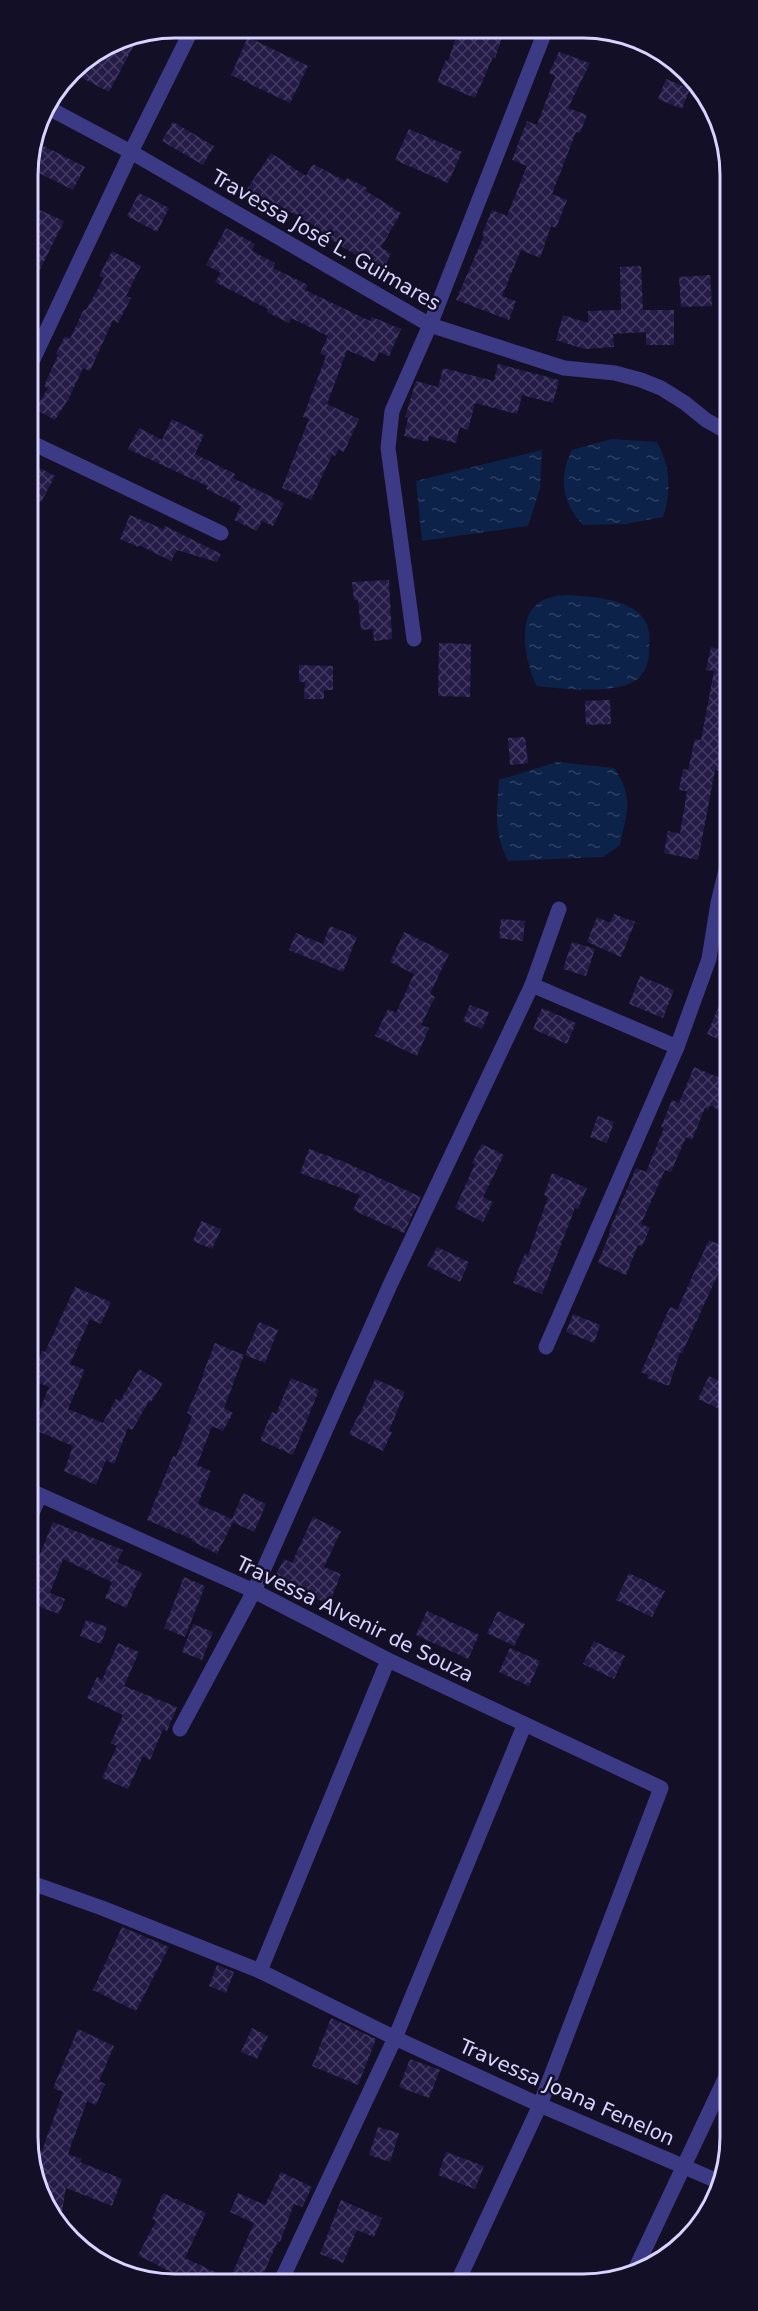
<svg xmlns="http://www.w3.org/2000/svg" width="758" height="2311" viewBox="0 0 758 2311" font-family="'DejaVu Sans',sans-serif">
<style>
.water{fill:url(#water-ripples)}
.building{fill:url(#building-cross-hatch)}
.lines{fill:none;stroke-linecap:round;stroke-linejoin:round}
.minor{stroke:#3d3a85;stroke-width:15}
.tertiary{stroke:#3d3a85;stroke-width:15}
.labels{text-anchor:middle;stroke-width:5;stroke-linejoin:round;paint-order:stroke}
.street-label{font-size:20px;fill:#d9d4ff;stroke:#130f26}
.rim{fill:none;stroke:#d9d4ff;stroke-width:3}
</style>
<defs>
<pattern id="water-ripples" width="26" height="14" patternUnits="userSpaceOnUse" patternTransform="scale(1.5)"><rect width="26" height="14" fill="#0c2248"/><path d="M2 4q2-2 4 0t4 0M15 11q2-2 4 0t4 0" fill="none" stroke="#2f4163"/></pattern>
<pattern id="building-cross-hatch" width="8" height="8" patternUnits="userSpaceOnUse" patternTransform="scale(1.5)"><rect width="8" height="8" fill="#241b47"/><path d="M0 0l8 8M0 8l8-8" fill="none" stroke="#433b63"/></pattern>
</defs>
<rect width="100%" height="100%" fill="#130f26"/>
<!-- water -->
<g class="water">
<path d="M612 439 657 442C670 467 672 490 663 517L625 524 583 525C562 503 558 478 572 450Z"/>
<path d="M542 450 540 488 528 526 422 541 416 481Z"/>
<path d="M567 595C593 597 644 598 649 632 650 638 649 645 649 651 649 663 645 675 633 682 612 694 562 689 537 686 527 667 516 622 536 605 545 597 555 596 567 595Z"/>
<path d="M557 762 614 768C634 796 627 813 620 845L603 857 508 861C493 830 497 813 499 780Z"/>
</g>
<!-- building -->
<g class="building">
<path d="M459 29H505L495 58 493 57 475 98 437 82 446 60 448 61Z"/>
<path d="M140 34 109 92 71 72 77 64 118 38Z"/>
<path d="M248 37 308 66 290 103 231 75Z"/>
<path d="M559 52 590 63 568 108 587 115 580 133 576 132 552 194 567 200 556 228 551 226 540 258 521 250 502 296 516 301 509 320 456 300 484 236 482 235 492 210 507 216 527 166 512 160 527 121 537 125 555 76 549 73Z"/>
<path d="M666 79 690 89 682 109 658 99Z"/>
<path d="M173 122 214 146 203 165 162 141Z"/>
<path d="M409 129 462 152 448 183 395 160Z"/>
<path d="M34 141 85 167 73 190 27 167Z"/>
<path d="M271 153 306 176 313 164 345 181 347 178 367 188 366 191 401 213 381 247 391 254 381 271 316 230 317 227 269 200 268 203 247 189Z"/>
<path d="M139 193 169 208 157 232 127 216Z"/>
<path d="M33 207 64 221 27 296V219Z"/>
<path d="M226 228 255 244 252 251 275 263 273 268 308 285 305 290 370 321 372 317 401 329 389 356 379 352 375 362 347 350 327 404 359 419 344 452 339 449 335 456 332 455 311 500 282 488 309 419 303 417 326 356 320 354 328 336 291 318 289 323 267 312 268 309 215 282 221 273 206 265Z"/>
<path d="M112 251 141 266 126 296 131 298 118 323 113 320 90 371 83 368 69 398 55 420 35 409 48 388 44 386 58 355 56 354 65 336 70 339 84 309 86 310 104 278 99 276Z"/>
<path d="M641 266 643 310H674V345H646V332L613 334 614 347 584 349 556 340 563 315 588 323V311L621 310 620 267Z"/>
<path d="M710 275 712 306 681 307 679 277Z"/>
<path d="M498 364 559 380 553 403 522 395 517 414 475 403 468 430 460 427 456 443 429 436 428 442 404 436 408 418 405 417 416 381 438 387 443 368 494 381Z"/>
<path d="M172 419 204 435 195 454 235 474 233 478 284 503 273 526 262 521 257 531 234 520 241 506 206 489 207 486 128 449 139 428 162 440Z"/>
<path d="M28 462 55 476 41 502 28 495Z"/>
<path d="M130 515 163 529 165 526 221 554 217 562 177 550 171 561 139 545 138 547 120 539Z"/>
<path d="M389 580 392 639 374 641 373 629 361 630 358 600H354L352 582Z"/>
<path d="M722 637H729V773L715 770 698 860 664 853 668 831 680 834 687 791 679 790 683 769 688 770 695 739 701 740 714 671 706 670 711 647 719 649Z"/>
<path d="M439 643 471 644 470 697 438 696Z"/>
<path d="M299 665 333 666V690H324V699H304L305 682H299Z"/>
<path d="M610 700 611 724 586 725 585 701Z"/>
<path d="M525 737 528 763 510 765 508 738Z"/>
<path d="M614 914 635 922 621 957 587 942 597 917 610 923Z"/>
<path d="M501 919 525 921 523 941 499 938Z"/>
<path d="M330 926 357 937 343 972 289 950 296 933 323 944Z"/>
<path d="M404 932 449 954 430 994 435 997 421 1025 429 1028 417 1056 375 1036 388 1009 396 1013 414 974 390 962Z"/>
<path d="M572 942 595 949 586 976 563 969Z"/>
<path d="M640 976 674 990 663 1018 629 1004Z"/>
<path d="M729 983V1044L707 1034Z"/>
<path d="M470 1005 489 1012 482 1029 463 1021Z"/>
<path d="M542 1008 576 1023 567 1044 533 1029Z"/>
<path d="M694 1067 729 1082V1117L710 1105 708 1110 705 1108 692 1140 686 1137 671 1172 665 1170 641 1224 650 1228 642 1246 638 1245 626 1275 598 1263 610 1232 609 1231 636 1168 646 1172 664 1128 661 1127 672 1100 679 1103Z"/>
<path d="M598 1116 614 1122 607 1143 590 1137Z"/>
<path d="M482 1144 504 1155 483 1197 493 1202 483 1222 455 1208 475 1164 472 1163Z"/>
<path d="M309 1149 342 1161 421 1197 404 1233 353 1210 360 1195 300 1173Z"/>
<path d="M552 1173 587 1188 578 1209 575 1208 542 1294 513 1283 525 1253 528 1255 548 1197 544 1195Z"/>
<path d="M201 1221 221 1229 212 1249 193 1241Z"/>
<path d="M709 1240 730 1250V1254L719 1272 682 1353 680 1352 669 1386 647 1378 648 1375 641 1372 670 1307 677 1310Z"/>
<path d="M437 1247 469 1262 460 1282 427 1266Z"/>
<path d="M75 1287 111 1302 101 1324 90 1319 70 1364 85 1370 68 1409 103 1423 116 1399 120 1401 139 1369 163 1383 151 1402 149 1401 132 1430 128 1428 114 1464 106 1460 96 1485 64 1471 73 1446 32 1429 49 1387 30 1379 42 1351 45 1352Z"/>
<path d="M573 1314 600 1325 594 1343 566 1332Z"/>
<path d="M259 1322 278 1330 265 1363 245 1355Z"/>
<path d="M215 1343 244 1355 224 1408 233 1413 223 1431 212 1426 197 1465 211 1471 198 1504 232 1519 243 1493 266 1504 254 1532 233 1522 217 1554 192 1541V1539L147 1520 173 1456 176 1457 192 1416 187 1413 204 1374 203 1373Z"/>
<path d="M709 1376 730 1386V1414L698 1399Z"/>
<path d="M291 1378 319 1390 293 1455 260 1440 272 1412 276 1414Z"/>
<path d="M375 1379 405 1392 389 1431 392 1432 383 1451 349 1434 358 1416H359Z"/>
<path d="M313 1517 341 1531 324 1567 341 1574 329 1604 297 1591 295 1595 272 1583 284 1559 292 1563Z"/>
<path d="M53 1522 123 1550 117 1562 142 1573 126 1608 105 1598 112 1582 63 1559 50 1593 65 1599 59 1614 29 1603V1581Z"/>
<path d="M629 1573 665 1591 652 1617 616 1600Z"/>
<path d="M184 1577 205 1586 185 1637 164 1628Z"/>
<path d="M427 1611 479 1635 468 1659 416 1635Z"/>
<path d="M498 1611 525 1624 514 1646 487 1633Z"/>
<path d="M86 1620 107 1627 101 1644 80 1636Z"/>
<path d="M193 1624 213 1632 202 1660 182 1652Z"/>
<path d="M594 1641 625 1656 614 1679 583 1664Z"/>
<path d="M118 1643 139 1652 124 1686 177 1707 167 1731 163 1729 150 1760 143 1756 128 1789 102 1778 117 1746 111 1743 123 1715 87 1698 97 1677 102 1680Z"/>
<path d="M510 1648 540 1661 529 1686 499 1672Z"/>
<path d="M122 1927 169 1947 136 2011 93 1990Z"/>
<path d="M217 1965 234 1972 226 1993 209 1986Z"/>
<path d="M331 2018 376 2039 358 2085 312 2066Z"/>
<path d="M252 2028 268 2036 257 2059 241 2052Z"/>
<path d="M78 2029 114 2046 99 2081 105 2084 96 2105 87 2101 68 2154 82 2159 80 2162 122 2179 112 2206 66 2188 60 2223 34 2173 63 2092 53 2088Z"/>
<path d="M410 2059 440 2070 429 2098 399 2087Z"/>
<path d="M378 2127 399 2133 390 2162 369 2155Z"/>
<path d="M446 2152 484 2166 475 2189 438 2175Z"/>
<path d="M281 2172 312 2187 302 2207 294 2204 280 2242 278 2241 260 2281H188L138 2255 156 2221 152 2219 163 2193 206 2213 185 2258 230 2279 254 2223 230 2212 238 2193 265 2205Z"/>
<path d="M341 2200 382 2218 374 2237 357 2230 343 2263 320 2254Z"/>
</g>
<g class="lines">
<!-- minor -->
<g class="minor">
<path d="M45 106 131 152 430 325 564 368 615 373 641 380 661 388 685 403 706 420 729 433"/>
<path d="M28 441 221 533"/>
<path d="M414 639 388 448 392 411 430 325 546 29"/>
<path d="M532 985 677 1047"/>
<path d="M546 1347 677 1047 709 959 718 903 729 857"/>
<path d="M29 1490 254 1591 388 1660 661 1788 540 2105 458 2281"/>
<path d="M29 1520 40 1495"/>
<path d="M180 1729 254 1591 390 1285 532 985 559 909"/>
<path d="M29 1882 102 1908 260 1971 395 2038 540 2105 722 2183"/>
<path d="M260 1971 388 1660"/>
<path d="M633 2274 731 2066"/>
<path d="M281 2281 395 2038 524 1726"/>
</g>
<!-- tertiary -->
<path class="tertiary" d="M28 370 131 152 193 27"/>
</g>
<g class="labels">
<!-- street labels -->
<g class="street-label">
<text transform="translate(326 240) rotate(30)" y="7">Travessa José L. Guimares</text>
<text transform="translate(355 1619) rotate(26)" y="7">Travessa Alvenir de Souza</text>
<text transform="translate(567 2092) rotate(24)" y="7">Travessa Joana Fenelon</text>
</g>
</g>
<!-- crop -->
<path d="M0 0H758V2311H0ZM175 38H583A137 137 0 0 1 720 175V2137A137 137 0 0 1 583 2274H175A137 137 0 0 1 38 2137V175A137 137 0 0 1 175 38Z" fill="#130f26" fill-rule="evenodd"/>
<path class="rim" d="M175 38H583A137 137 0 0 1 720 175V2137A137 137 0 0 1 583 2274H175A137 137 0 0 1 38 2137V175A137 137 0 0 1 175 38Z"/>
</svg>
